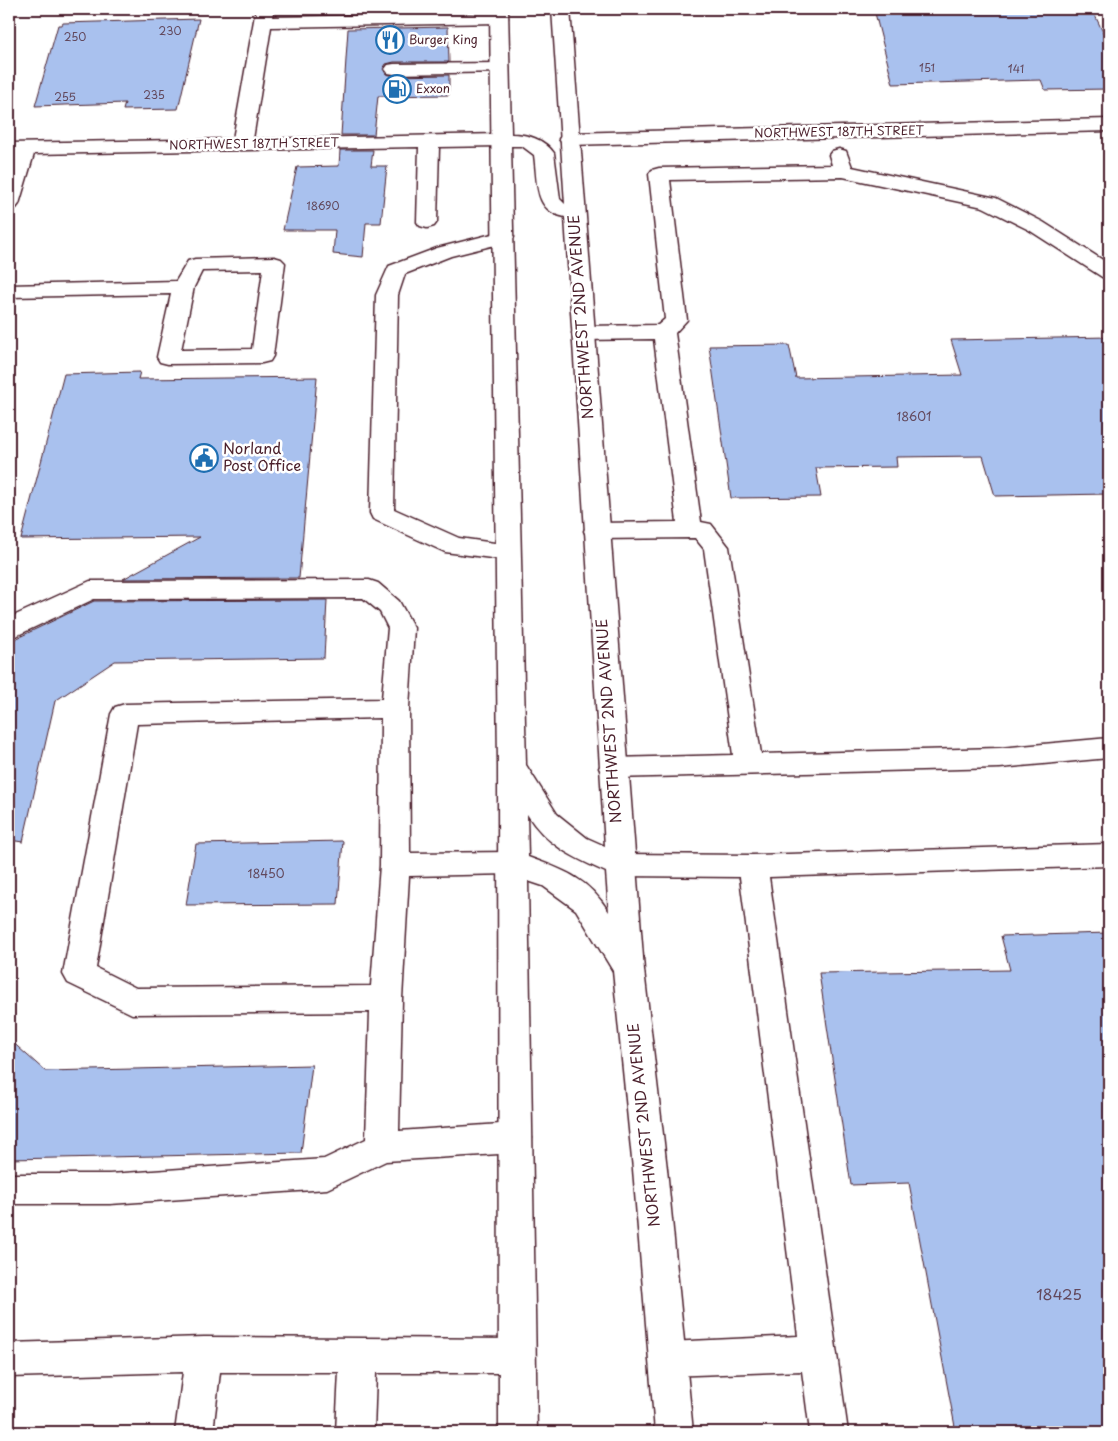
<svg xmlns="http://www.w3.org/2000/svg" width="1118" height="1441" viewBox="0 0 1118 1441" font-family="'Playpen Sans',sans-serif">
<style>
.building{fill:#a9c1ee;stroke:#4a1f2b}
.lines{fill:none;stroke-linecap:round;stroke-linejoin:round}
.minor-casing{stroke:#4a1f2b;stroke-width:3}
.major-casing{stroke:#4a1f2b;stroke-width:3}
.minor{fill:#fff;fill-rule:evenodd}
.major{fill:#fff;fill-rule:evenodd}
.labels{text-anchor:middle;stroke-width:5;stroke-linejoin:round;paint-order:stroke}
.far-number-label{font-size:11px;fill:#62485c}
.far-poi-label{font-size:12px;fill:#4a1f2b;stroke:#fff;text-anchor:start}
.far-street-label{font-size:12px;fill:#4a1f2b;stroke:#fff}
.number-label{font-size:12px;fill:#62485c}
.street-label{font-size:15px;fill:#4a1f2b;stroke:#fff}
.poi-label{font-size:15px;fill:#4a1f2b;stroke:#fff;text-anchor:start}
.near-number-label{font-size:15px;fill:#62485c}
</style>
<rect width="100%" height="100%" fill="#fff"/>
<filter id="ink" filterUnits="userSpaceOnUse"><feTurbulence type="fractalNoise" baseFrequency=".02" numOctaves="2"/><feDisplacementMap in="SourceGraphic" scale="10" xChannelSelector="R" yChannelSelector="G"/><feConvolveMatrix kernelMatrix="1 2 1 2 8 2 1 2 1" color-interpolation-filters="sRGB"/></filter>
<g filter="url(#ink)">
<!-- building -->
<g class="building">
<path d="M874 9H1092L1109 45V89L1045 90 1041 80 893 84Z"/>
<path d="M199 19 178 109 123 110 125 103 35 106 58 25H62L63 23Z"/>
<path d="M448 27 449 62H394L386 64 383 69 386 74 394 76 449 75V95L378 96 374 135H341L348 29Z"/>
<path d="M340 150H373L371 166H387L381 223H366L363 257 333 254 335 230H283L297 167 339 166Z"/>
<path d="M1109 337V494L995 496 983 456 896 457 897 467 816 468 821 497 731 498 709 346 789 345 796 378 962 375 951 340Z"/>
<path d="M140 372 138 379 317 377 299 578 123 579 200 537 21 539 64 374Z"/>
<path d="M327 600 324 658 115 661 55 701 23 842 9 840V642L94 601Z"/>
<path d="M343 841 338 904 186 905 196 844Z"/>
<path d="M1109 933V1432H956L909 1183 851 1185 819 973 1010 970 1001 936Z"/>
<path d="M9 1039 45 1071 312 1065 301 1153 9 1159Z"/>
</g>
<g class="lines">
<defs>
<g id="minor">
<path d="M256 9H274L272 17 499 13 505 14 508 18 505 22 499 23 271 27 253 139 500 134 507 136 510 140 507 144 500 146 439 147 437 222 434 226 427 228 420 226 417 222 419 147 34 154 19 204 16 208 9 210V173L14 155H9V143L233 139Z"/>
<path d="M500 63 506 64 509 68 506 72 394 74 388 73 385 69 388 65 394 64Z"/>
<path d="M1109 119V131L569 145 562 143 559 139 562 135 569 133Z"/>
<path d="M839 149 846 151 852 167 996 198 1043 222 1109 264V279L1102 277 1029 230 983 207 843 177 670 180 687 320 675 333 701 522 711 524 729 547 761 754 1000 748 1109 738V758L1000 768 613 778 603 775 599 768 603 761 613 758 733 755 704 549 695 538 596 539 587 537 584 531 587 525 596 523 677 522 654 339 583 340 575 338 572 333 575 328 583 326 658 325 665 319 649 174 652 170 659 168 832 165 829 155 832 151Z"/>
<path d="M504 231 511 233 514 237 511 241 451 256 405 274 398 295 394 509 459 538 516 546 520 552 516 558 507 560 445 552 373 519 370 513 376 295 389 266 437 248Z"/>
<path d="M274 257 281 259 285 263 273 356 270 361 262 363 168 364 160 362 157 357 171 294 9 297V285L176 281 188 261 195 259ZM263 270 252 349 181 350 194 287 202 271Z"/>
<path d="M369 580 378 583 399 601 414 628 409 708 410 853 512 852 522 855 527 863 522 871 512 874 409 876 402 999 399 1131 515 1123 527 1128 532 1138 527 1148 515 1153 386 1161 327 1189 110 1204H9V1174H110L324 1159 366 1139 370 1012 132 1014 68 983 63 974 111 714 115 707 125 704 382 699 388 628 380 612 363 598 94 599 18 635 9 638V618L90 581ZM381 718 380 865 371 986 136 988 96 968 137 724Z"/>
<path d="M1109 844V866L769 877 848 1432H810L802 1371 668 1376 655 1371 650 1359 655 1347 668 1342 798 1336 740 877 620 876 610 873 605 865 610 857 620 854 753 855Z"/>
<path d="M204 1337 516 1339 529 1344 534 1356 529 1368 516 1373H376L374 1432H336L339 1372H220L213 1432H175L183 1372 9 1377V1343Z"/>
</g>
<path id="major" d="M490 9H508L511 134C527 134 544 139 554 153L560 199 565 204 552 9H570L644 970 667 1169 693 1432H655L633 1169 613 971 576 910 543 886 528 881 537 1432H499L498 766ZM511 146H522L534 155C538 182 533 211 565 217L605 846 587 838 557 814 526 765ZM527 814C546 845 573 857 606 872L609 912C588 878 564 870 528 857Z"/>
</defs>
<!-- minor casing -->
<use href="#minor" class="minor-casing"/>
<!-- major casing -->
<use href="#major" class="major-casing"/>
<!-- minor -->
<use href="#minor" class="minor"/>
<!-- major -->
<use href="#major" class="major"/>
</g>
</g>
<!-- icons -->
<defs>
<symbol id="restaurant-ring" viewBox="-11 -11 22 22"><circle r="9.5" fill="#fff" stroke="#1f6fb2" stroke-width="1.5"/><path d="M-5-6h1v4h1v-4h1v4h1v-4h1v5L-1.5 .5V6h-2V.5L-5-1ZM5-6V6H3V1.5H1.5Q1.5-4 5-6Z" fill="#1f6fb2"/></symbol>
<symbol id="fuel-ring" viewBox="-11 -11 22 22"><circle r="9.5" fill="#fff" stroke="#1f6fb2" stroke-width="1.5"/><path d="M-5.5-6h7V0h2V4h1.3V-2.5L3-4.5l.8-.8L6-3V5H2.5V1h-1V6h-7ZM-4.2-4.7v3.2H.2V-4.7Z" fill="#1f6fb2"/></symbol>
<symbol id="civic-ring" viewBox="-11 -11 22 22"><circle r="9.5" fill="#fff" stroke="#1f6fb2" stroke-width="1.5"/><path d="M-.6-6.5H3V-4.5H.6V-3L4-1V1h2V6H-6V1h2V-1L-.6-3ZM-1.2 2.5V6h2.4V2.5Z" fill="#1f6fb2"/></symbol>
</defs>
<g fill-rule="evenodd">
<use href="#restaurant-ring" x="374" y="24" width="32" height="32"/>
<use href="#fuel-ring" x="381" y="73" width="32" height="32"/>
<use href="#civic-ring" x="188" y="442" width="32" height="32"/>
</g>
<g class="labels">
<!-- far-number labels -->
<g class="far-number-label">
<text x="170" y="35">230</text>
<text x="75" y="41">250</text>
<text x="927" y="72">151</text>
<text x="1016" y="73">141</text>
<text x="154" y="99">235</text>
<text x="65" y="101">255</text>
<text x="323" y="210">18690</text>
</g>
<!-- far-poi labels -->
<g class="far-poi-label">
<text x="409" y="44">Burger King</text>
<text x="416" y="93">Exxon</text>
</g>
<!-- far-street labels -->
<g class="far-street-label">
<text transform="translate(839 132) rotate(-1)" y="4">NORTHWEST 187TH STREET</text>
<text transform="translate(254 144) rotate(-1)" y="4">NORTHWEST 187TH STREET</text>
</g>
<!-- number labels -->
<g class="number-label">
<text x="914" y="421">18601</text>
<text x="266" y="878">18450</text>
</g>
<!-- street labels -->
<g class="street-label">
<text transform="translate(581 317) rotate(-94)" y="5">NORTHWEST 2ND AVENUE</text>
<text transform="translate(609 721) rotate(-94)" y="5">NORTHWEST 2ND AVENUE</text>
<text transform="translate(644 1125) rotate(-96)" y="5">NORTHWEST 2ND AVENUE</text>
</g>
<!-- poi labels -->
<g class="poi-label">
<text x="223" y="454">Norland<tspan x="223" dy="17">Post Office</tspan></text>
</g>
<!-- near-number labels -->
<g class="near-number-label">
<text x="1059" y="1300">18425</text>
</g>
</g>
<!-- margin -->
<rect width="1118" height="1441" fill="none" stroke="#fff" stroke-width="30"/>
<rect x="15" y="15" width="1088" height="1411" fill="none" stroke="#4a1f2b" stroke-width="2" filter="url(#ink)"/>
</svg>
